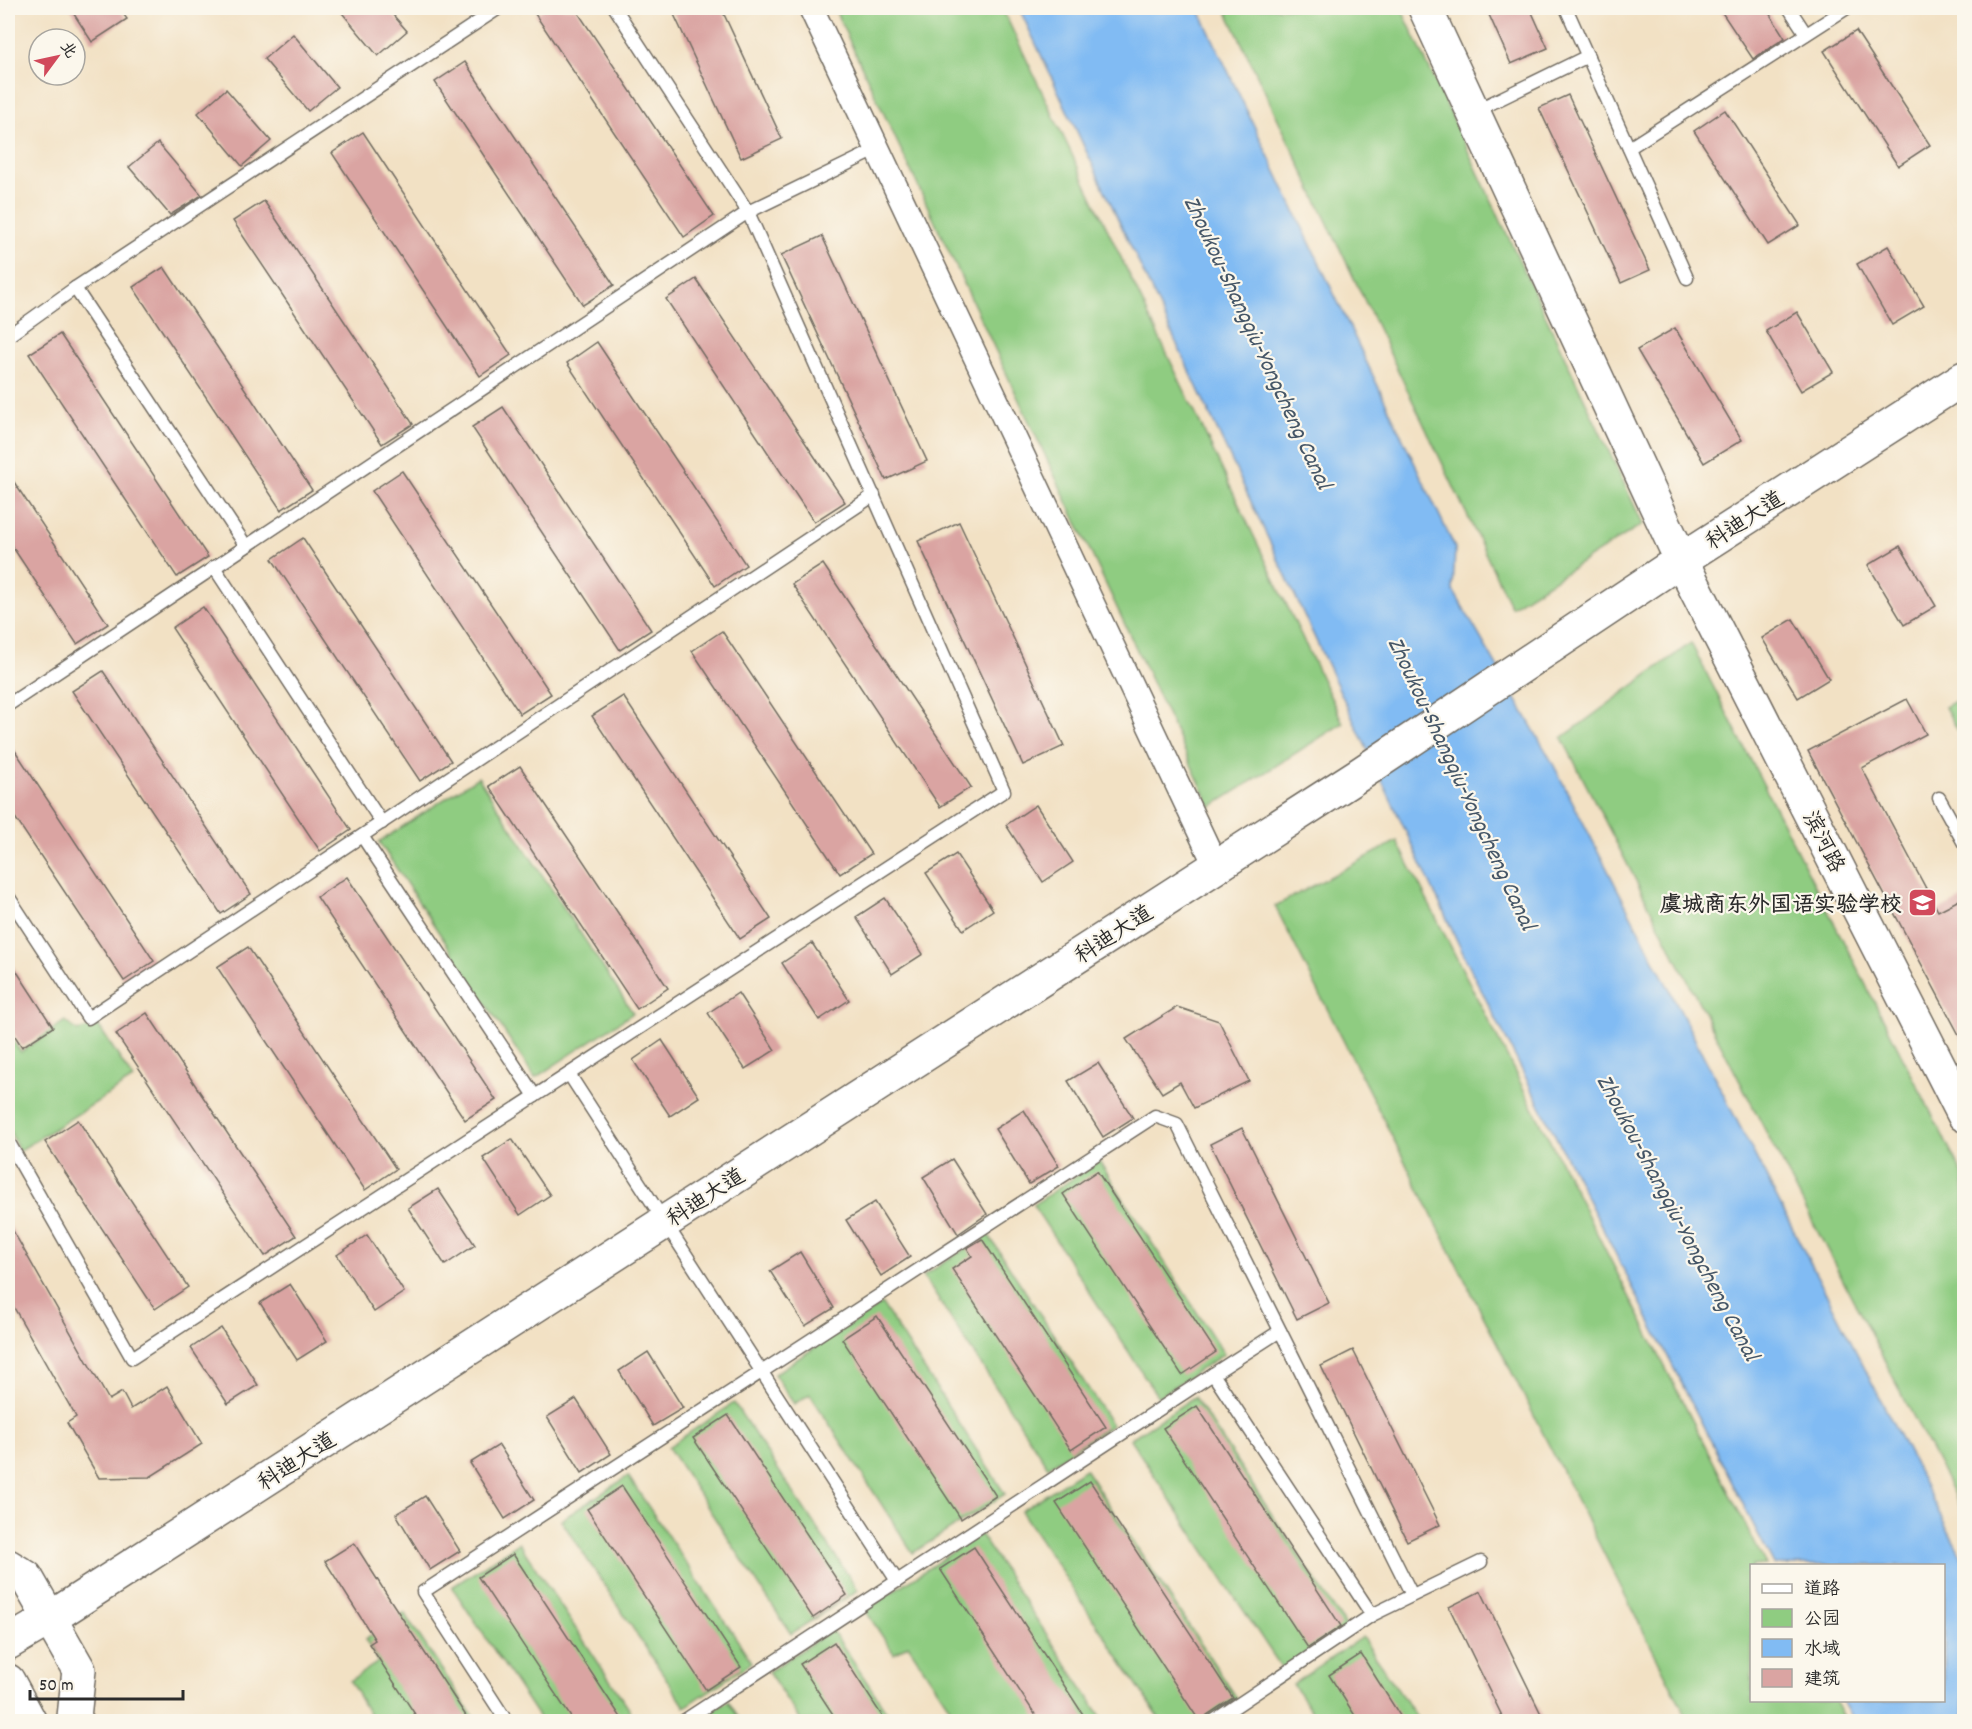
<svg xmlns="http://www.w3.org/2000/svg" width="1972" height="1729" viewBox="0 0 1972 1729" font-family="Dekko,'LXGW WenKai TC',sans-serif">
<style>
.green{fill:#8fcc81;stroke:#5d7c56;stroke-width:1.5}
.water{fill:#81bbf3;stroke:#56738f;stroke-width:1.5}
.building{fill:#daa4a2}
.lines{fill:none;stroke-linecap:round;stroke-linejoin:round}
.lane-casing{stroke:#716b61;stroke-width:15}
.street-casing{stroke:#716b61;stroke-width:27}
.secondary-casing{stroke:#716b61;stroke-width:36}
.primary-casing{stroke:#716b61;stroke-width:36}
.lane{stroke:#fff;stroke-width:12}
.street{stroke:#fff;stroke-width:24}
.secondary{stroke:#fff;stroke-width:33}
.primary{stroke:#fff;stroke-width:33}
.labels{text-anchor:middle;stroke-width:4.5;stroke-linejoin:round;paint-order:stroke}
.street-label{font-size:22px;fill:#2b2b2b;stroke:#fbf7ec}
.poi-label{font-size:22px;font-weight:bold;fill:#2b2b2b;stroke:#fbf7ec;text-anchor:end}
.water-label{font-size:24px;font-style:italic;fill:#455667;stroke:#fbf7ec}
</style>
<rect width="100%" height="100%" fill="#fbf7ec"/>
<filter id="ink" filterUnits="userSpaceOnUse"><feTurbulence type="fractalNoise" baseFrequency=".0167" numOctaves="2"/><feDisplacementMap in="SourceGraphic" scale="12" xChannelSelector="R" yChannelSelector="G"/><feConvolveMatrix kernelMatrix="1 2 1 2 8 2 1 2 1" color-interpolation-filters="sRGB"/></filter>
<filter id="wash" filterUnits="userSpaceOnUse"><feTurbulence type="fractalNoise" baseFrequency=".008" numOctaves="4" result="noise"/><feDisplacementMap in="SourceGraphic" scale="24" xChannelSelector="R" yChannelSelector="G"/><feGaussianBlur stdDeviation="1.35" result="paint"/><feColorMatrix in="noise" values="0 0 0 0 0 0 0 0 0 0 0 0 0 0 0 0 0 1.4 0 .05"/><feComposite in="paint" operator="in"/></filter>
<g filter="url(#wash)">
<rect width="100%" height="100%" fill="#f2e1c4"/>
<!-- green -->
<g class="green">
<path d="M834 8H1002L1343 723 1211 807Z"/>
<path d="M1225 8H1401L1643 524 1511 607Z"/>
<path d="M1691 643 1964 1177V1514L1562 738Z"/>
<path d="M1964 696V742L1945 707Z"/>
<path d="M478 777 633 1013 535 1078 379 842Z"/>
<path d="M1397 841 1766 1565 1752 1566V1700L1834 1701 1845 1721H1689L1275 906Z"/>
<path d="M65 1021 78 1031 98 1025 133 1079 19 1151 8 1127V1035L21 1052Z"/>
<path d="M1099 1161 1224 1354 1158 1397 1033 1205Z"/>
<path d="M988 1234 1112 1425 1048 1467 923 1276Z"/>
<path d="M882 1304 1005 1494 913 1553 810 1394 794 1404 774 1374Z"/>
<path d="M1194 1397 1347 1628 1283 1670 1130 1439Z"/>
<path d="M734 1403 858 1590 791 1634 668 1447Z"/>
<path d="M1085 1469 1238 1700 1204 1721H1161L1021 1511Z"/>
<path d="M628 1476 752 1662 685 1707 561 1520Z"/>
<path d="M980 1534 1104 1721H959L908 1645 894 1654 865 1610Z"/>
<path d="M519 1543 637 1721H541L452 1587Z"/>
<path d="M404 1613 476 1721H373L350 1681 378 1662 365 1639Z"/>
<path d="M832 1630 893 1721H801L768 1672Z"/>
<path d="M1362 1637 1419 1721H1318L1293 1684Z"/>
<path d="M728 1701 741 1721H697Z"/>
</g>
<!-- water -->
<path class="water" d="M1019 8H1198L1455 548 1453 590 1551 760 1964 1561V1721H1853L1842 1701 1944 1700V1566L1774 1565 1469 966Z"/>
<g id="blocks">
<!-- building -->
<g class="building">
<path d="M70 8H119L127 19 92 42Z"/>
<path d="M338 8H387L407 31 378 56Z"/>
<path d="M545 8H575L714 216 684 237 535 14Z"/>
<path d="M671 8H721L782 139 741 158Z"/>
<path d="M1486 8H1530L1548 48 1511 64Z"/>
<path d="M1719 8H1766L1785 38 1753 59Z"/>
<path d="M1856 31 1930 145 1898 166 1824 51Z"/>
<path d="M293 34 337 87 308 111 264 59Z"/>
<path d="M465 62 614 285 583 305 435 82Z"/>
<path d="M226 89 271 141 242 166 198 113Z"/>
<path d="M1568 95 1650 270 1621 283 1539 108Z"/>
<path d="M1725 110 1800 225 1768 245 1694 131Z"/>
<path d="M363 132 511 355 480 376 332 153Z"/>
<path d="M158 143 202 195 170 215 129 167Z"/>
<path d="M264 201 413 424 382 444 233 221Z"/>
<path d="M822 236 927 461 886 480 781 255Z"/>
<path d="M1888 246 1924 306 1892 325 1857 264Z"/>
<path d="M164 267 312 490 281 510 133 287Z"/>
<path d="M696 279 845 502 814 522 666 299Z"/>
<path d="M1797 312 1833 372 1801 391 1766 331Z"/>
<path d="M1675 328 1742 440 1704 463 1637 350Z"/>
<path d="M60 334 208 557 177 577 29 354Z"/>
<path d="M597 342 746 565 715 586 567 363Z"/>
<path d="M503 407 651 630 620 650 472 427Z"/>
<path d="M402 471 551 694 520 714 372 491Z"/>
<path d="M8 473 108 624 77 644 8 540Z"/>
<path d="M959 522 1064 746 1023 765 918 541Z"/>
<path d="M303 538 451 761 420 781 272 559Z"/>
<path d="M1900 546 1936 606 1904 625 1868 565Z"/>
<path d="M823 564 971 787 940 807 792 584Z"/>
<path d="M203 607 351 830 320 851 172 628Z"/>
<path d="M1793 619 1829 679 1798 698 1762 638Z"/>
<path d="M722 631 871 854 840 874 692 651Z"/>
<path d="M103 671 251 894 221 914 72 691Z"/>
<path d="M623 696 771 919 740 939 592 716Z"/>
<path d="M1907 699 1926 734 1862 768 1938 911 1965 897V1046L1808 751Z"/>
<path d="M8 740 154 961 124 981 8 807Z"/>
<path d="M520 766 668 988 637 1009 489 786Z"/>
<path d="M1036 805 1073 862 1043 882 1006 825Z"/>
<path d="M956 854 993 910 963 930 926 873Z"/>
<path d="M347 877 496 1100 465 1120 317 897Z"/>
<path d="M885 898 923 954 892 974 856 917Z"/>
<path d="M812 943 849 1000 819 1020 782 963Z"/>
<path d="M248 947 396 1169 365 1190 217 967Z"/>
<path d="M8 958 53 1027 22 1047 8 1025Z"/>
<path d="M738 993 775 1050 745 1069 708 1013Z"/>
<path d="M1177 1007 1219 1021 1249 1081 1194 1108 1180 1082 1162 1093 1126 1039Z"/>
<path d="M147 1013 296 1236 265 1256 116 1034Z"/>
<path d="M662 1040 699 1097 670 1116 633 1060Z"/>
<path d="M1098 1063 1133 1118 1103 1137 1068 1081Z"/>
<path d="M1024 1110 1059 1166 1029 1184 995 1129Z"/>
<path d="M78 1120 188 1287 155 1309 45 1142Z"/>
<path d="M1242 1128 1329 1303 1297 1319 1210 1144Z"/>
<path d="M512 1139 550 1195 520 1215 483 1158Z"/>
<path d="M952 1159 987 1214 958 1234 923 1177Z"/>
<path d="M1097 1171 1216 1352 1182 1375 1063 1194Z"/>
<path d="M438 1189 475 1245 445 1265 408 1208Z"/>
<path d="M875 1202 910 1257 881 1276 846 1220Z"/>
<path d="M8 1222 109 1400 122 1392 131 1409 167 1386 202 1444 150 1477 99 1478 67 1423 76 1417 8 1297Z"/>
<path d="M367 1235 404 1292 374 1312 337 1255Z"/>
<path d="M982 1239 1106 1427 1071 1450 952 1269 972 1256 967 1248Z"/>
<path d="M800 1252 834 1308 805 1326 770 1271Z"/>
<path d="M290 1284 327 1341 297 1360 260 1303Z"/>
<path d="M877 1316 996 1496 961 1519 842 1339Z"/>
<path d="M221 1328 258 1385 228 1404 191 1348Z"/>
<path d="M1353 1350 1440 1525 1407 1541 1321 1366Z"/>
<path d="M648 1352 683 1408 653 1426 619 1371Z"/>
<path d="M576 1399 611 1454 582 1473 547 1417Z"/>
<path d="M1197 1406 1341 1626 1308 1648 1163 1428Z"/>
<path d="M728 1415 847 1595 813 1618 693 1438Z"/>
<path d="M499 1445 534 1500 505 1519 470 1463Z"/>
<path d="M1090 1481 1233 1698 1207 1715 1203 1722H1200L1056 1503Z"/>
<path d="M622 1486 741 1667 706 1690 587 1509Z"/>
<path d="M425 1496 460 1551 430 1570 396 1514Z"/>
<path d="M354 1543 389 1598 470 1722H420L369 1644 375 1640 325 1561Z"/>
<path d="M974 1547 1088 1722H1040L940 1569Z"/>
<path d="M513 1554 624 1722H574L478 1577Z"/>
<path d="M1481 1591 1545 1722H1505L1449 1607Z"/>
<path d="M834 1642 886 1722H838L800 1664Z"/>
<path d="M1361 1654 1404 1722H1359L1329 1675Z"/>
</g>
</g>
</g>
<g filter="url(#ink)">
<use href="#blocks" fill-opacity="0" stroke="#716b61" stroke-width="1.5"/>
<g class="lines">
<defs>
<g id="lane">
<path d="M1566 8 1687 278"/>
<path d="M1789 8 1806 34"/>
<path d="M1473 112 1588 56"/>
<path d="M1629 148 1847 8"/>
<path d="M75 288 246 546"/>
<path d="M8 336 75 288 499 8"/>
<path d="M214 567 382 823"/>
<path d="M8 705 748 212 878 149"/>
<path d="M1939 798 1964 843"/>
<path d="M362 836 535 1096"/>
<path d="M8 896 88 1018 874 495"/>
<path d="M569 1074 897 1581"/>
<path d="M8 1141 132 1358 1004 791 748 212 615 8"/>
<path d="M1213 1374 1280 1331"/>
<path d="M507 1722 423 1592 1155 1116 1177 1124 1412 1595"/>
<path d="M682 1722 1213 1374 1372 1615"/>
<path d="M1212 1722 1372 1615 1481 1562"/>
</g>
<path id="street" d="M811 8 1216 866"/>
<path id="secondary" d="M1425 8 1685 568 1964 1115"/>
<g id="primary">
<path d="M8 1566 26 1577 79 1670 74 1717 77 1722"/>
<path d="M8 1643 49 1619 1360 774 1681 560 1964 378"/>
<path d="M8 1681 30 1722"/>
</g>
</defs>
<!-- lane casing -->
<use href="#lane" class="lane-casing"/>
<!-- street casing -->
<use href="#street" class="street-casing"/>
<!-- secondary casing -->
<use href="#secondary" class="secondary-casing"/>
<!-- primary casing -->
<use href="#primary" class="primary-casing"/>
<!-- lane -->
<use href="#lane" class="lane"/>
<!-- street -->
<use href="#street" class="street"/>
<!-- secondary -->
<use href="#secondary" class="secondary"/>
<!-- primary -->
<use href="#primary" class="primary"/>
</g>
</g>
<!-- icons -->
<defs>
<symbol id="school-square" viewBox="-11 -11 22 22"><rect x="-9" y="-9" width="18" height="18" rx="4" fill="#d1495b" stroke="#fbf7ec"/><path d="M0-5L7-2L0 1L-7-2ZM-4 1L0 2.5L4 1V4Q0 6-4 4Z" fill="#fff"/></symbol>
</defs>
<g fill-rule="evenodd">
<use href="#school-square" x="1906" y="886" width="33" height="33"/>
</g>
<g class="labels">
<!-- street labels -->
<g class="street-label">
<text transform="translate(1744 519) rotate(-33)" y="8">科迪大道</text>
<text transform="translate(1825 841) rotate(63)" y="8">滨河路</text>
<text transform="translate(1113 933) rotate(-33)" y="8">科迪大道</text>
<text transform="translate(705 1196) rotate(-33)" y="8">科迪大道</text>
<text transform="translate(296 1460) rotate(-33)" y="8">科迪大道</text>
</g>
<!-- poi labels -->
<g class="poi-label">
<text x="1902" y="911">虞城商东外国语实验学校</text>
</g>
<!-- water labels -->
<g class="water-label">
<text transform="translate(1259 342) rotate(65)" y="8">Zhoukou-Shangqiu-Yongcheng Canal</text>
<text transform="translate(1463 783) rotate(65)" y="8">Zhoukou-Shangqiu-Yongcheng Canal</text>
<text transform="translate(1679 1217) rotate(62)" y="8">Zhoukou-Shangqiu-Yongcheng Canal</text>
</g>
</g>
<!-- margin -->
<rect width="1972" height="1729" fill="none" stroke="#fbf7ec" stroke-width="30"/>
<!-- legend -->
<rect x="1750" y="1564" width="195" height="138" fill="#fbf7ec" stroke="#a8a59f" stroke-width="1.5"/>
<rect x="1762" y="1584" width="30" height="9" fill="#ffffff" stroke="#a8a59f" stroke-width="1.5"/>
<text x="1804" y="1594" font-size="18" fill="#2b2b2b">道路</text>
<rect x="1762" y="1609" width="30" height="18" fill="#8fcc81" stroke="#a8a59f" stroke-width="1.5"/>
<text x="1804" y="1624" font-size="18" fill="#2b2b2b">公园</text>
<rect x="1762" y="1639" width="30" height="18" fill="#81bbf3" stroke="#a8a59f" stroke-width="1.5"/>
<text x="1804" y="1654" font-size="18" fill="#2b2b2b">水域</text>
<rect x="1762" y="1669" width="30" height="18" fill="#daa4a2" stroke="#a8a59f" stroke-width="1.5"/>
<text x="1804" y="1684" font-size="18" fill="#2b2b2b">建筑</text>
<!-- north arrow -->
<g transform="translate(57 57) rotate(57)"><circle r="28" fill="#fbf7ec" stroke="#a8a59f" stroke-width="1.5"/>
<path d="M0-4.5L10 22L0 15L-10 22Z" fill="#d1495b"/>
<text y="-9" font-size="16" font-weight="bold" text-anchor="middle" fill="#2b2b2b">北</text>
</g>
<!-- scale -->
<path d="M30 1690v9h153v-9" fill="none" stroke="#2b2b2b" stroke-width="3"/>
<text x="39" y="1690" font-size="18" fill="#2b2b2b" stroke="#fbf7ec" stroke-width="4.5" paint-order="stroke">50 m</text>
</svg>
